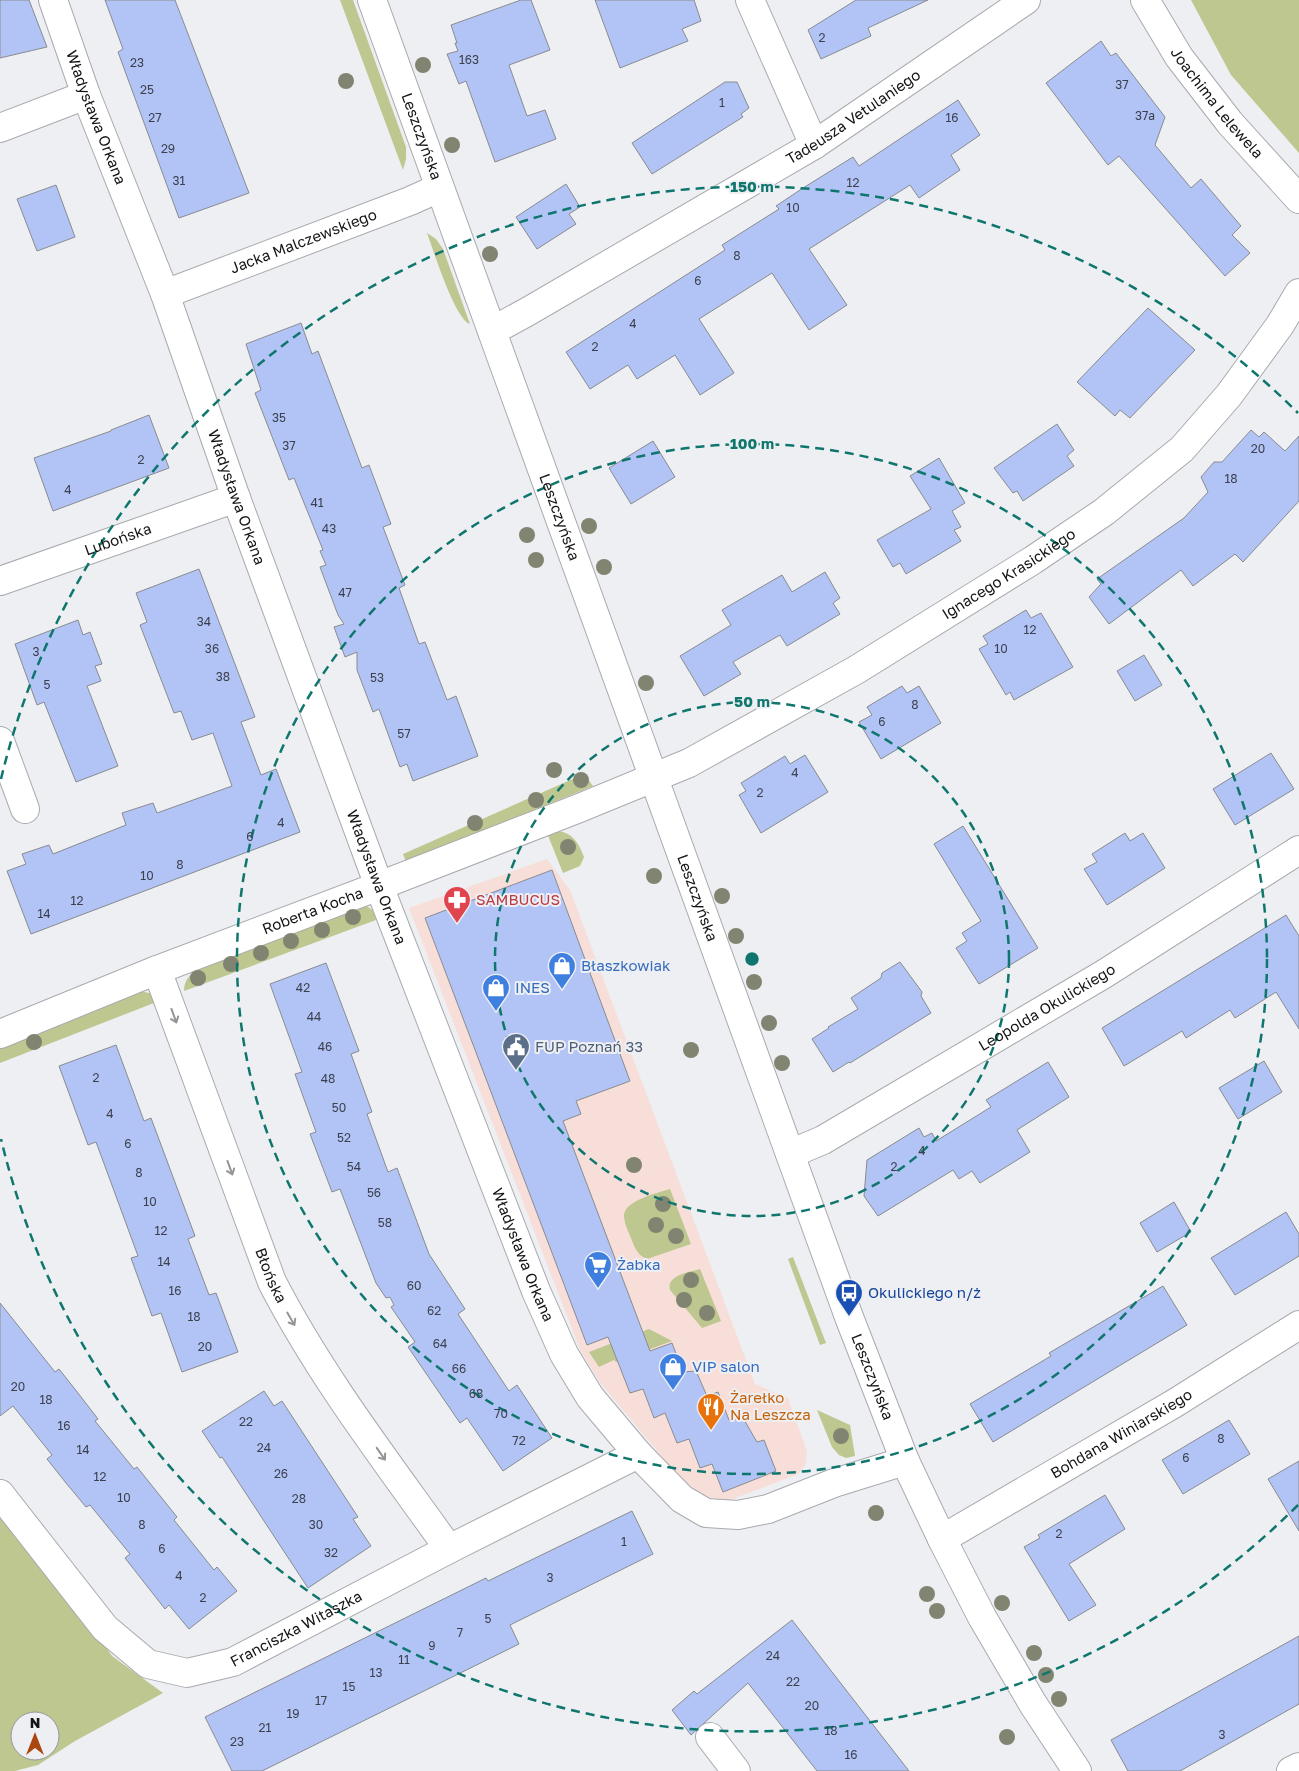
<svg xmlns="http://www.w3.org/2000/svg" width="1299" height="1771" viewBox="0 0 1299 1771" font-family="'Golos Text',sans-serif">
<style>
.commercial{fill:#f8ded8}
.green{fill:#bdc78f;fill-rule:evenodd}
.building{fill:#b2c4f6;stroke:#898b8e}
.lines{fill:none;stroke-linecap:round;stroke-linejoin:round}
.minor-casing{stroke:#a9aaae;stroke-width:30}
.minor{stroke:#fff;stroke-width:28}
.tree{fill:#818470}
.oneway{stroke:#959596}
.ring{fill:none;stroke:#0f766e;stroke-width:2.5;stroke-dasharray:9 6}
.labels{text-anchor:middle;stroke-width:4;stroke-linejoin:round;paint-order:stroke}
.number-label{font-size:12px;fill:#3c404e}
.street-label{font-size:15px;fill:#141416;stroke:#edeff3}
.health-label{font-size:15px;fill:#be3a42;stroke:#edeff3;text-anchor:start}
.shop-label{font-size:15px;fill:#366cbe;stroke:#edeff3;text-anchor:start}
.service-label{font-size:15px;fill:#4e5e75;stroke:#edeff3;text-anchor:start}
.transit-label{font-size:15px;fill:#164399;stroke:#edeff3;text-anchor:start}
.food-label{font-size:15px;fill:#c56008;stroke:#edeff3;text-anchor:start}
.centre{fill:#0f766e;stroke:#edeff3;stroke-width:2.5}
.ring-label{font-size:15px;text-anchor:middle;font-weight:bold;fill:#0f766e;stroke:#edeff3;stroke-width:4;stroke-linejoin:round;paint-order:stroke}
</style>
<rect width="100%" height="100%" fill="#edeff3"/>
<!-- commercial -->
<path class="commercial" d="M547 859 570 890 755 1384 788 1398 807 1451 806 1464 798 1474 728 1501 718 1500 700 1494 674 1471 601 1384 581 1352 409 908Z"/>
<!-- green -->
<g class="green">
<path d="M340 0H353L406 147V159L403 170Z"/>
<path d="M1191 0H1299V153L1231 75Z"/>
<path d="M427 233 436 239 443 249 470 324C455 320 433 249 427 233Z"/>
<path d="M584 774 593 786 406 862 403 854Z"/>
<path d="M554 831C572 831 578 842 584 857L580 866 563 873 547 833Z"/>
<path d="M365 905 374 911 376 920 184 991C184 980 190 974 199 968Z"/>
<path d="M141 991 152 994 159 1001 0 1063V1046Z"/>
<path d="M670 1189 691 1244 647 1259C637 1255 635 1248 631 1238 628 1231 624 1223 624 1215 626 1200 657 1193 670 1189Z"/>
<path d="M793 1257 826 1343 820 1345 788 1259Z"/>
<path d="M700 1269 721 1321 702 1328 670 1290C666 1275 690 1272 700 1269Z"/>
<path d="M649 1329 672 1341 616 1362 614 1360 599 1367 589 1352Z"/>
<path d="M817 1410 850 1425 855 1456 846 1458 839 1455 832 1447Z"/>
<path d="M0 1509 89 1623 112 1656 163 1693 75 1741 38 1765 15 1771H0ZM20 1721H50V1751H20Z"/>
</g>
<!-- building -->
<g class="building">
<path d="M0 0H29L47 47 0 58Z"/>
<path d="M105 0H175L249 193 179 218 118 52 123 49Z"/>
<path d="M521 0H531L550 50 509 65 527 116 545 110 556 139 495 162 466 81 459 84 447 54 458 51 455 43H457L451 25Z"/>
<path d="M595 0H694L701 21 682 29 688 41 620 68Z"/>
<path d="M856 0H928L868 28 871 36 821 59 808 30Z"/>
<path d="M1101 41 1111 56 1116 53 1165 117 1155 145 1191 188 1201 179 1241 226 1232 235 1250 253 1225 276 1119 156 1108 165 1046 83Z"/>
<path d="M725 82H737L749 108 741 114 743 117 652 174 632 143Z"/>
<path d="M958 100 980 135 951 155 960 170 919 198 910 185 809 249 847 305 809 330 772 273 699 319 734 373 700 395 675 355 637 379 628 365 590 389 566 352 725 250 722 245 779 209 776 206 803 188 853 157 859 166Z"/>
<path d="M566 184 580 207 569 214 576 224 537 249 516 217Z"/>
<path d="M56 185 75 237 37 251 17 199Z"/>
<path d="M1148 308 1195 350 1130 418 1120 410 1115 416 1077 382Z"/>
<path d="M301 323 312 354 318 351 362 468 369 465 391 524 383 527 405 585 399 588 419 644 425 642 447 700 456 696 478 756 413 781 407 764 400 767 379 709 373 712 357 670V652L345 657 334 627 344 624 338 615 320 567 326 565 320 551 323 550 294 478 289 480 255 393 261 390 246 344Z"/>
<path d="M149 415 169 468 53 511 34 458 111 431V430Z"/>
<path d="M1057 424 1074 450 1067 456 1074 466 1023 501 1017 491 1013 493 994 468Z"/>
<path d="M1251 430 1259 437 1264 432 1285 451 1299 436V501L1243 562 1235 554 1193 586 1181 570 1109 624 1089 597 1101 584 1097 579 1184 518 1208 492 1201 477 1214 462H1222Z"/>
<path d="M653 441 675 477 631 504 609 468Z"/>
<path d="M939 458 965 503 952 511 961 527 954 530 961 541 906 574 900 563 893 567 877 540 931 509 910 476Z"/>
<path d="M199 569 255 717 241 722 261 775 276 769 300 832 31 934 7 871 26 864 22 854 49 845 53 854 126 825 122 813 153 803 157 813 232 786 213 733 192 740 181 711 174 713 140 625 147 622 136 593Z"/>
<path d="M825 572 840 598 833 603 840 614 787 646 780 635 733 662 741 674 704 696 680 656 731 625 722 610 782 575 792 592Z"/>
<path d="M1026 610 1031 618 1041 613 1073 667 1014 700 1010 692 1006 695 979 649 988 644 983 636Z"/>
<path d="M78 620 83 635 90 632 102 664 95 666 101 681 87 686 118 766 76 782 44 702 37 705 15 644Z"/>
<path d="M1144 655 1162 685 1135 701 1117 671Z"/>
<path d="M902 686 907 693 919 686 941 723 881 759 859 722 872 715 867 707Z"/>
<path d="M1271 753 1294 789 1235 825 1213 789Z"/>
<path d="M805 755 828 792 761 833 739 795 746 791 741 783 785 756 790 764Z"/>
<path d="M963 826 1038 948 979 984 956 948 967 941 962 933 981 921 934 844Z"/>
<path d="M1125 833 1130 841 1143 833 1165 868 1107 905 1084 869 1097 862 1092 854Z"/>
<path d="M552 870 630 1081 576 1101 581 1114 563 1121 650 1351 672 1343 683 1372 696 1371 707 1396 718 1392 729 1420 743 1418 757 1442 764 1440 776 1471 723 1492 712 1464 700 1468 689 1439 677 1443 665 1413 654 1418 643 1389 630 1393 608 1337 587 1345 425 918Z"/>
<path d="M1286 915 1299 936V1029L1276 992 1235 1018 1230 1010 1186 1038 1182 1031 1124 1066 1102 1028Z"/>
<path d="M900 962 922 992 921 996 931 1013 850 1063 849 1062 833 1072 812 1039 829 1028 828 1027 858 1009 851 998 881 978 882 973Z"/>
<path d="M326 963 359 1051 351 1054 372 1112 367 1114 388 1172 397 1168 429 1254 465 1309 458 1314 509 1391 517 1385 552 1438 503 1471 467 1418 460 1423 408 1347 415 1342 391 1307 394 1305 390 1297 386 1298 376 1283 340 1189 332 1192 310 1134 316 1132 295 1074 302 1072 270 984Z"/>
<path d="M116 1045 144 1121 151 1118 195 1236 188 1239 209 1295 216 1293 238 1352 182 1372 161 1313 152 1316 131 1258 138 1256 106 1169 96 1142 88 1145 59 1066Z"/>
<path d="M1264 1061 1282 1092 1238 1119 1219 1088Z"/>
<path d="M1048 1062 1069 1097 1017 1130 1030 1152 980 1183 972 1171 959 1179 953 1170 878 1216 864 1196 867 1160 919 1128 924 1137 932 1133 936 1141 991 1107 986 1100Z"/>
<path d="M1174 1202 1191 1232 1157 1252 1140 1223Z"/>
<path d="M1286 1212 1299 1234V1256L1235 1295 1211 1258Z"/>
<path d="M1163 1286 1187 1325 993 1442 970 1404 1051 1356 1049 1353Z"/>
<path d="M0 1303 55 1372 59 1369 78 1393 98 1419 95 1421 134 1469 137 1467 177 1517 174 1520 214 1570 217 1567 237 1591 189 1629 169 1605 165 1609 125 1558 130 1554 90 1505 86 1507 66 1483 47 1459 52 1455 13 1406 0 1416Z"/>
<path d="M264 1391 274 1406 282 1401 358 1517 353 1519 371 1546 308 1588 222 1457 220 1458 202 1431Z"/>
<path d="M1229 1420 1250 1454 1183 1494 1162 1460Z"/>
<path d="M1299 1461V1531L1268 1479Z"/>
<path d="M1105 1495 1125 1529 1069 1564 1096 1605 1069 1621 1024 1547 1040 1538 1038 1535Z"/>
<path d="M632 1511 653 1554 510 1625 519 1644 262 1771H232L205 1717 486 1578 488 1581Z"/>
<path d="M792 1620 832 1672 909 1771H817L748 1683 691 1735 672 1710 694 1691 697 1694Z"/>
<path d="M1299 1636V1704L1180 1771H1128L1111 1740Z"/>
</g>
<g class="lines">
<defs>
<g id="minor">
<path id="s1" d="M53 0 86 95 165 294 236 498 379 886 536 1291 564 1354 590 1397 638 1454 682 1499 706 1513 738 1515 768 1509 834 1483 905 1461"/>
<path id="s2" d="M372 0 849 1317 905 1461 942 1539 982 1617 1033 1704 1077 1771"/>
<path d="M750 0 814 145"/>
<path id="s3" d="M1145 0 1179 57 1230 123 1299 199"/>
<path d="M0 128 86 95"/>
<path id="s4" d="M165 294 410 201 439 188"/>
<path id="s5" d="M492 331 527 312 814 145 1026 0"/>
<path id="s6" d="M0 581 236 498"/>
<path d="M0 741 25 809"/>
<path id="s7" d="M157 970 272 1282C321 1377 387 1462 449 1549"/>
<path id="s8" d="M0 1034 157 970 379 886 577 809 689 763 856 670 1033 560 1104 512 1182 449 1229 395 1280 325 1299 293"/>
<path id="s9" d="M790 1154 823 1140 1104 974 1299 850"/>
<path id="s10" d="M0 1494 105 1628 148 1664 187 1673 233 1662 449 1549 638 1454"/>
<path id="s11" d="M942 1539 1175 1403 1299 1325"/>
<path d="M710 1737 736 1771"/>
<path d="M1291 1771 1299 1767"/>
</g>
</defs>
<!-- minor casing -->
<use href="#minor" class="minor-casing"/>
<!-- minor -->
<use href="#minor" class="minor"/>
</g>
<!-- trees -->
<g class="tree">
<circle cx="423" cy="65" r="8"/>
<circle cx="346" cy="81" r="8"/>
<circle cx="452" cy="145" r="8"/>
<circle cx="490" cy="254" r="8"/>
<circle cx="589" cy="526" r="8"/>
<circle cx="527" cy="535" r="8"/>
<circle cx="536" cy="560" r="8"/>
<circle cx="604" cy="567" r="8"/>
<circle cx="646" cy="683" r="8"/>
<circle cx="554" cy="770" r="8"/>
<circle cx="581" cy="780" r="8"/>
<circle cx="536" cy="800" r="8"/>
<circle cx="475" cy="823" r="8"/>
<circle cx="568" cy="847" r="8"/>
<circle cx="654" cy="876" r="8"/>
<circle cx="722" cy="896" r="8"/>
<circle cx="353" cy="917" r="8"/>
<circle cx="322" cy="930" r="8"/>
<circle cx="736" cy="936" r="8"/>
<circle cx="291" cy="941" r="8"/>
<circle cx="261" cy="953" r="8"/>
<circle cx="231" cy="964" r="8"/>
<circle cx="198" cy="978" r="8"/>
<circle cx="754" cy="982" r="8"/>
<circle cx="769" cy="1023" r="8"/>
<circle cx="34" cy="1042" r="8"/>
<circle cx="691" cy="1050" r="8"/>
<circle cx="782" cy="1063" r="8"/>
<circle cx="634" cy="1165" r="8"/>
<circle cx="663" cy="1204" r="8"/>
<circle cx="656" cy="1225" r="8"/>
<circle cx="676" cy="1236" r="8"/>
<circle cx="691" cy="1280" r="8"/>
<circle cx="684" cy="1300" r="8"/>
<circle cx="707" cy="1313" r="8"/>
<circle cx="841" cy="1436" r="8"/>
<circle cx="876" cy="1513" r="8"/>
<circle cx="927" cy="1594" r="8"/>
<circle cx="1002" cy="1603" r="8"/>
<circle cx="937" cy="1611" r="8"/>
<circle cx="1034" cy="1653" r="8"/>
<circle cx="1046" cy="1675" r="8"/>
<circle cx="1059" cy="1699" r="8"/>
<circle cx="1007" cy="1737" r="8"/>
</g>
<!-- one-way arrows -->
<defs><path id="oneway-shaft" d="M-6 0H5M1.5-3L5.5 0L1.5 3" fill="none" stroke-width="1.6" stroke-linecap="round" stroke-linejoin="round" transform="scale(1.25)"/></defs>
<g class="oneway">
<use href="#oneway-shaft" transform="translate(174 1016) rotate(70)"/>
<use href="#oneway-shaft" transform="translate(230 1168) rotate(70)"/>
<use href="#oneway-shaft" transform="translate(291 1319) rotate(60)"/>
<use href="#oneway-shaft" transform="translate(381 1454) rotate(55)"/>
</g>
<!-- distance rings -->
<g class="ring">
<circle cx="752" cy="959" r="257"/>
<circle cx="752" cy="959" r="515"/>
<path d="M1298 1505A772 772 0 0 1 1 1139M1 779A772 772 0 0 1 1298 413"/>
</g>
<!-- icons -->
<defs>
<symbol id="pharmacy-pin" viewBox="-11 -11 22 30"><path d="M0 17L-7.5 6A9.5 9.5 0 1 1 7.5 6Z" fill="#e0444e" stroke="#edeff3"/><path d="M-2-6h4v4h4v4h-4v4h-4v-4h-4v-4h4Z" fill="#fff"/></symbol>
<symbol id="shop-pin" viewBox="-11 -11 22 30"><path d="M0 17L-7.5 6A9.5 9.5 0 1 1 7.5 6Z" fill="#3f7fe0" stroke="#edeff3"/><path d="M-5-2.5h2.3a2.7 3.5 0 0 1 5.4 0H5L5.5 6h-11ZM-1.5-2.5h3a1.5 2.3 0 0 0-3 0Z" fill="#fff"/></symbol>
<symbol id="civic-pin" viewBox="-11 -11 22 30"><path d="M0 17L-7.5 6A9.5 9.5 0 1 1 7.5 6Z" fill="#5c6f8a" stroke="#edeff3"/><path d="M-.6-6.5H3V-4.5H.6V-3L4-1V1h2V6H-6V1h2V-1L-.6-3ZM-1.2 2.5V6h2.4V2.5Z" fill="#fff"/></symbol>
<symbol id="supermarket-pin" viewBox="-11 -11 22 30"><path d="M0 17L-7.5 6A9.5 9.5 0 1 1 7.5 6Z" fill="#3f7fe0" stroke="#edeff3"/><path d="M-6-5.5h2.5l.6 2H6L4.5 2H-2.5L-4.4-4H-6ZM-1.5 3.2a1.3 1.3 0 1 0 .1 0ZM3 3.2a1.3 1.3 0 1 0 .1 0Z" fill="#fff"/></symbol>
<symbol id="bus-pin" viewBox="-11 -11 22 30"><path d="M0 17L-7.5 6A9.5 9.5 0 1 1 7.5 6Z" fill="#1a4fb4" stroke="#edeff3"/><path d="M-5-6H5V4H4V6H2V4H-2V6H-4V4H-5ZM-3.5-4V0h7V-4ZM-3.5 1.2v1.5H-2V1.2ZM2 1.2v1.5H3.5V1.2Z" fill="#fff"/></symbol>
<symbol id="restaurant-pin" viewBox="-11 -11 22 30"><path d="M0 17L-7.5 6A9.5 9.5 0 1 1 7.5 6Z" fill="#e8710a" stroke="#edeff3"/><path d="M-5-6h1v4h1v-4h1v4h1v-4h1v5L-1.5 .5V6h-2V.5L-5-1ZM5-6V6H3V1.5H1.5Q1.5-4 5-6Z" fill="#fff"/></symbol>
</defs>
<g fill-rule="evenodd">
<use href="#pharmacy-pin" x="441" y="884" width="32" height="43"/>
<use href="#shop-pin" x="546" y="950" width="32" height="43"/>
<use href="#shop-pin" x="480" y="972" width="32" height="43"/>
<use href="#civic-pin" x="500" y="1031" width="32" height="43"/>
<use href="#supermarket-pin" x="582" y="1249" width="32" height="43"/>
<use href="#bus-pin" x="833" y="1277" width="32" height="43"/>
<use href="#shop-pin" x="657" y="1351" width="32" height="43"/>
<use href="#restaurant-pin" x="695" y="1391" width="32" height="43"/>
</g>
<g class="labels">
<!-- number labels -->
<g class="number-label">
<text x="822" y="42">2</text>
<text x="469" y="64">163</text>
<text x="137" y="67">23</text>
<text x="1122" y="89">37</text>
<text x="147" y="94">25</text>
<text x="722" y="107">1</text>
<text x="1145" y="120">37a</text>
<text x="155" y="122">27</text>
<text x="952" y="122">16</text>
<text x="168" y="153">29</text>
<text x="179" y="185">31</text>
<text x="853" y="187">12</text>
<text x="793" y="212">10</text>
<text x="737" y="260">8</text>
<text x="698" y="285">6</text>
<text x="633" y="328">4</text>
<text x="595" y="351">2</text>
<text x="279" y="422">35</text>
<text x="289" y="450">37</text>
<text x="1258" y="453">20</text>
<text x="141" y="464">2</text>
<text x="1231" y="483">18</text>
<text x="68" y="494">4</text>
<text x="317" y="507">41</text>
<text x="329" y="533">43</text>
<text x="345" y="597">47</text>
<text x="204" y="626">34</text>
<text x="1030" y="634">12</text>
<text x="212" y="653">36</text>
<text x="1001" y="653">10</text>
<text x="36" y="656">3</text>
<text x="223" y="681">38</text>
<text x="377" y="682">53</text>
<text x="47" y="689">5</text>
<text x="915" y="709">8</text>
<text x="882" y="726">6</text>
<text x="404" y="738">57</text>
<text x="795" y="777">4</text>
<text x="760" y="797">2</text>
<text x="281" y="827">4</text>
<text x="250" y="841">6</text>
<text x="180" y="869">8</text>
<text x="147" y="880">10</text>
<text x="77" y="905">12</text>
<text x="44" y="918">14</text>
<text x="303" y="992">42</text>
<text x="314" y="1021">44</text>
<text x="325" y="1051">46</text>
<text x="96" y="1082">2</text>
<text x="328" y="1083">48</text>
<text x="339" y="1112">50</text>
<text x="110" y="1118">4</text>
<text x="344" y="1142">52</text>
<text x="128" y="1148">6</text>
<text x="922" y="1155">4</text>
<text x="354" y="1171">54</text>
<text x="894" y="1171">2</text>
<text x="139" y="1177">8</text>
<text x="374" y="1197">56</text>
<text x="150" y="1206">10</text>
<text x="385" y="1227">58</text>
<text x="161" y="1235">12</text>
<text x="164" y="1266">14</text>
<text x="414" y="1290">60</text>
<text x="175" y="1295">16</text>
<text x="434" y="1315">62</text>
<text x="194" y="1321">18</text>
<text x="440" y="1348">64</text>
<text x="205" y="1351">20</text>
<text x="459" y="1373">66</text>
<text x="18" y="1391">20</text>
<text x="476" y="1398">68</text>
<text x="46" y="1404">18</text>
<text x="501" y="1418">70</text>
<text x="246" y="1426">22</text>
<text x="64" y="1430">16</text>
<text x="1221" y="1443">8</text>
<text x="519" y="1445">72</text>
<text x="264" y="1452">24</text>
<text x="83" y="1454">14</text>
<text x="1186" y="1462">6</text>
<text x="281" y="1478">26</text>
<text x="100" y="1481">12</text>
<text x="124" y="1502">10</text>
<text x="299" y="1503">28</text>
<text x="142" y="1529">8</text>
<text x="316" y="1529">30</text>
<text x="1059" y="1538">2</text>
<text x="624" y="1546">1</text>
<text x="162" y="1553">6</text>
<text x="331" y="1557">32</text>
<text x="179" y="1580">4</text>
<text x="550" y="1582">3</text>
<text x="203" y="1602">2</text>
<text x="488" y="1623">5</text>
<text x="460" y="1637">7</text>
<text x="432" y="1650">9</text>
<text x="773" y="1660">24</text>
<text x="404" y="1664">11</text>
<text x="376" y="1677">13</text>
<text x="793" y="1686">22</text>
<text x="349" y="1691">15</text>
<text x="321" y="1705">17</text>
<text x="812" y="1710">20</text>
<text x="293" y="1718">19</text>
<text x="265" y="1732">21</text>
<text x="831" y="1735">18</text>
<text x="1222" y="1739">3</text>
<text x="237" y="1746">23</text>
<text x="851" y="1759">16</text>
</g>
<!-- street labels -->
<g class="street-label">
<text dy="5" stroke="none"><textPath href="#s3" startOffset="126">Joachima Lelewela</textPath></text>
<text dy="5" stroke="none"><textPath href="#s5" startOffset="420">Tadeusza Vetulaniego</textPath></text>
<text dy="5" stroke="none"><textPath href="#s1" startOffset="125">Władysława Orkana</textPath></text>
<text dy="5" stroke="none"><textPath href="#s2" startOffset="145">Leszczyńska</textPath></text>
<text dy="5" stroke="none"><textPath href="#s4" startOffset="148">Jacka Malczewskiego</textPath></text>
<text dy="5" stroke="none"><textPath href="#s1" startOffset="530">Władysława Orkana</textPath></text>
<text dy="5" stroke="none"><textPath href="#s2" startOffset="550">Leszczyńska</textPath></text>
<text dy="5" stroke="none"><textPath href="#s6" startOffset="125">Lubońska</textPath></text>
<text dy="5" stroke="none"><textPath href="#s8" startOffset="1112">Ignacego Krasickiego</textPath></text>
<text dy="5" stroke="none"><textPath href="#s1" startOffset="935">Władysława Orkana</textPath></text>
<text dy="5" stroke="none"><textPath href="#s2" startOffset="955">Leszczyńska</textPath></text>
<text dy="5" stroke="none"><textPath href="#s8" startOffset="336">Roberta Kocha</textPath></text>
<text dy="5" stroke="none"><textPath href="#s9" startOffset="296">Leopolda Okulickiego</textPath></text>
<text dy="5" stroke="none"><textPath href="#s1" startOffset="1340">Władysława Orkana</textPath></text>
<text dy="5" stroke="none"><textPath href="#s7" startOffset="326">Błońska</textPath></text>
<text dy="5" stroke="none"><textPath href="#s2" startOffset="1465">Leszczyńska</textPath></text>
<text dy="5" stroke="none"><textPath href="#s11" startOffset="208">Bohdana Winiarskiego</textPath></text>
<text dy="5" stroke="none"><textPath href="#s10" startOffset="385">Franciszka Witaszka</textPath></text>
</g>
<!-- health labels -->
<g class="health-label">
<text x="476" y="905">SAMBUCUS</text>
</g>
<!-- shop labels -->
<g class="shop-label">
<text x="581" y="971">Błaszkowiak</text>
<text x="515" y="993">INES</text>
<text x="617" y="1270">Żabka</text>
<text x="692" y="1372">VIP salon</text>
</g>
<!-- service labels -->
<g class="service-label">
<text x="535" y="1052">FUP Poznań 33</text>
</g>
<!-- transit labels -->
<g class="transit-label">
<text x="868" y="1298">Okulickiego n/ż</text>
</g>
<!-- food labels -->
<g class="food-label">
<text x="730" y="1403">Żarełko<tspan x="730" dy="17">Na Leszcza</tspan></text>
</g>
</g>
<circle cx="752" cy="959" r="8" class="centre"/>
<g class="ring-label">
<text x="752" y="192">150 m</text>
<text x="752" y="449">100 m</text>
<text x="752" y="707">50 m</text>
</g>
<!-- north arrow -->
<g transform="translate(35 1736)"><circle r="24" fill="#edeff3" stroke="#96979b"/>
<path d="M0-4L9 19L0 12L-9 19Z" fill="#aa470e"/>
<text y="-8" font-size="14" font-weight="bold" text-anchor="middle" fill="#141416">N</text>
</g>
</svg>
